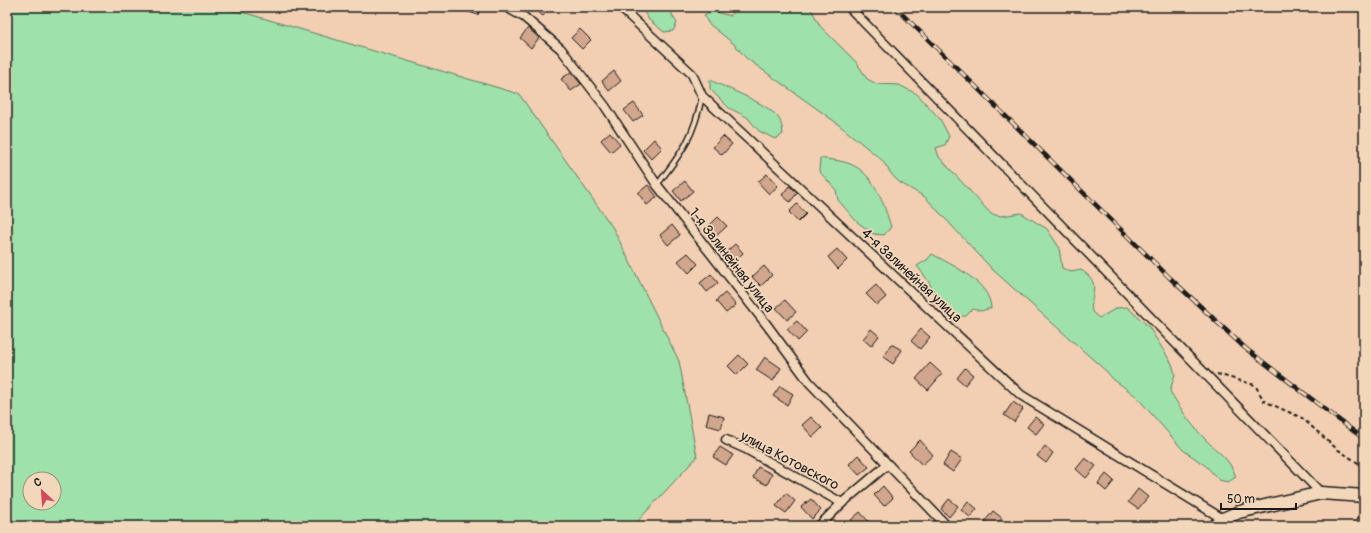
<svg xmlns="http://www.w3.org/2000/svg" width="1371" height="533" viewBox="0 0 1371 533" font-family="Pangolin,sans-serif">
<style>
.green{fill:#9fe1ab;stroke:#5e7e64;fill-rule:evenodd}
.building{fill:#d1a68d;stroke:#1c1c1c}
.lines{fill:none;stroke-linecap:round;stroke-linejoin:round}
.lane-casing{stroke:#1c1c1c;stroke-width:7}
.street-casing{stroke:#1c1c1c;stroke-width:11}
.secondary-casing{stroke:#1c1c1c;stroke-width:15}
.path{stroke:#1c1c1c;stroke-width:2;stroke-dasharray:4 3;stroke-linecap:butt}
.lane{stroke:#f3d7ba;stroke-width:4}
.street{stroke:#f3d7ba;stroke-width:8}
.secondary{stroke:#f3d7ba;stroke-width:12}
.rail-casing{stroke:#1c1c1c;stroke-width:4.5}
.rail{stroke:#f3d7ba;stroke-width:3;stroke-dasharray:9;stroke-linecap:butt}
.labels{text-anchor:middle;stroke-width:3.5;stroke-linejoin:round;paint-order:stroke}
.street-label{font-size:14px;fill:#1c1c1c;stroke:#f3d7ba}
</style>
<rect width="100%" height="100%" fill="#f2cfb2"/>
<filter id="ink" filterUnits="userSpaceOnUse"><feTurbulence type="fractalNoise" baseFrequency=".025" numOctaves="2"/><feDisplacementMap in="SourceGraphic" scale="8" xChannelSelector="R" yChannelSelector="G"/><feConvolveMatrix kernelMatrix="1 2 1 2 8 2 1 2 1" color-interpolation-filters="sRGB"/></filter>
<g filter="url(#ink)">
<!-- green -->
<g class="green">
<path d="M7 7H213L249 14 519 94 613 228 679 361 697 457 633 526H7ZM30 479H54V503H30Z"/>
<path d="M641 7H672V15L677 23 673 31 664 32 649 20Z"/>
<path d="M733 7H810L820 26 857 63 867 79 877 84 899 85 917 94 940 119 949 136 945 145 936 148 939 157 991 214 1001 216 1021 213 1047 229 1059 247 1062 268 1071 272 1081 270C1103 283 1089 293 1092 312L1099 318 1117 308 1127 307 1149 327 1172 364 1175 374 1170 391C1180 408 1191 425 1205 439 1219 454 1229 457 1236 477L1228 482 1219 480 1206 466 1183 450 1136 396 1113 379 1107 372 993 270 925 197 899 182 892 175 882 160 834 121 746 58 734 44 708 23 704 15 712 11 731 16Z"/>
<path d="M710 80C728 89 761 101 775 114 781 119 782 126 783 134L775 139 759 131 747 117 729 108 710 89Z"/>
<path d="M820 158C829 160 841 160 850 164 874 173 884 204 891 227L884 235 874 234 857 222 838 200 836 190 819 171Z"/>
<path d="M932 254C952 265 990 282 991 308L981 311 973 309 966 316C939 319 939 299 928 281 925 276 921 271 917 266L928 259Z"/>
</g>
<!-- building -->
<g class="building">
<path d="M464 7H481L478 15 463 10Z"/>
<path d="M532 7H550L543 16Z"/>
<path d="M528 28 539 38 531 48 520 38Z"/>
<path d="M580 29 591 40 582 49 571 38Z"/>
<path d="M614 71 621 81 609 91 602 81Z"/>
<path d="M571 72 581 84 571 91 561 79Z"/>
<path d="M634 103 643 115 633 122 624 110Z"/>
<path d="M610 132 620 144 611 152 601 140Z"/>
<path d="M723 136 732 144 722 155 713 147Z"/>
<path d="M654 139 662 148 651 159 643 150Z"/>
<path d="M767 174 778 186 769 194 758 182Z"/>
<path d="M685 181 693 191 681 201 673 191Z"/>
<path d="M648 185 657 197 647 205 638 193Z"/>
<path d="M789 186 798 192 790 202 782 195Z"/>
<path d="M797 204 806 214 798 222 789 212Z"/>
<path d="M718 217 727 226 715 237 707 228Z"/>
<path d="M672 225 680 235 668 245 660 235Z"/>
<path d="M735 244 743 253 732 264 723 255Z"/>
<path d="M837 249 847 260 838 269 828 257Z"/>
<path d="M688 253 698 264 689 273 678 261Z"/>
<path d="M764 266 772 275 761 286 752 277Z"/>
<path d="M711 274 718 283 707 292 700 283Z"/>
<path d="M876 285 886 297 877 305 866 294Z"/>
<path d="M725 293 736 305 726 313 716 301Z"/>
<path d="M785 300 796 312 787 320 776 308Z"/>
<path d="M797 321 807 332 798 341 787 329Z"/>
<path d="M871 329 879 336 871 346 863 339Z"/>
<path d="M921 329 930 337 920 349 911 341Z"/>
<path d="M891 344 902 350 893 364 883 357Z"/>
<path d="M739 355 748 364 737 375 728 366Z"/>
<path d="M765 357 781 368 773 381 756 370Z"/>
<path d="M930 363 942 374 928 390 916 379Z"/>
<path d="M965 368 973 375 965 385 957 378Z"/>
<path d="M780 386 793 394 787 405 773 396Z"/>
<path d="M1013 402 1023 409 1014 422 1004 415Z"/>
<path d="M709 413 724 417 721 429 706 425Z"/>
<path d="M811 417 822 428 813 437 802 425Z"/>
<path d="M1035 417 1044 424 1036 434 1027 427Z"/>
<path d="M920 440 933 455 922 465 909 451Z"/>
<path d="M1045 446 1053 453 1046 463 1037 456Z"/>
<path d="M720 447 733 455 726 465 713 457Z"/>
<path d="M951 452 962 459 953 472 943 465Z"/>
<path d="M858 455 869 467 859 475 849 464Z"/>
<path d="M1085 458 1096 466 1086 478 1076 469Z"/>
<path d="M758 467 772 474 767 485 753 478Z"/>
<path d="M1106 474 1114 481 1106 491 1098 484Z"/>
<path d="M883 486 893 498 884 506 874 495Z"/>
<path d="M1138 489 1148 497 1138 509 1128 502Z"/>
<path d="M786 493 795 501 786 513 776 506Z"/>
<path d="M811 499 821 510 812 519 801 507Z"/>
<path d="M949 499 958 506 949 517 941 509Z"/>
<path d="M968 501 977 509 970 517 961 510Z"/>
<path d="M993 511 1002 518 996 526H991L985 521Z"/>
<path d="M860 512 870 523 867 526H856L851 520Z"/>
<path d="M722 520 728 526H717Z"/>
<path d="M1253 522 1258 526H1249Z"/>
</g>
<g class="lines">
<defs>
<path id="lane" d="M657 185C682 152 693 139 702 97"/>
<g id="street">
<path d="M506 7 524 17 561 49 605 106 657 185 767 325 809 382 947 526"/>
<path d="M620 7 692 74 702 96 1021 395 1223 519"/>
<path d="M849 7 1321 493"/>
<path d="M726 440 746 449 842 503"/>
<path d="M819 526 842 503 887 465"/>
<path d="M1358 526 1364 518"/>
</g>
<path id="secondary" d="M1215 526 1223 519 1239 512 1321 493 1364 496"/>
</defs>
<!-- lane casing -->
<use href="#lane" class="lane-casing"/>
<!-- street casing -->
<use href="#street" class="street-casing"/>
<!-- secondary casing -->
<use href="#secondary" class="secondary-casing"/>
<!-- path -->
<path class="path" d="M1217 374 1255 385 1264 401 1302 418 1337 449 1364 467"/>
<!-- lane -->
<use href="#lane" class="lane"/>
<!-- street -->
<use href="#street" class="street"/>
<!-- secondary -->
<use href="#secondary" class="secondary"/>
<defs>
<path id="rail" d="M895 7 1170 278 1245 348 1364 439"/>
</defs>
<!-- rail casing -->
<use href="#rail" class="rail-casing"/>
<!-- rail -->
<use href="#rail" class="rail"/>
</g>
</g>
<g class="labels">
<!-- street labels -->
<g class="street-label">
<text transform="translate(732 260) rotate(52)" y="5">1-я Залинейная улица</text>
<text transform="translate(912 275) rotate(43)" y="5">4-я Залинейная улица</text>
<text transform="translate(790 460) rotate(28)" y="5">улица Котовского</text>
</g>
</g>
<!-- margin -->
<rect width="1371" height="533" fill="none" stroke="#f3d7ba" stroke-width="24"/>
<rect x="12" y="12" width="1347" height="509" fill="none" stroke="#1c1c1c" stroke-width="1.5" filter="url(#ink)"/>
<!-- north arrow -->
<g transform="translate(42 491) rotate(334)"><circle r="19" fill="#f3d7ba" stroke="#9d8c7b"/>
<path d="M0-3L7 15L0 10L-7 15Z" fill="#d1495b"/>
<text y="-6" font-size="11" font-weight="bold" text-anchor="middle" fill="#1c1c1c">С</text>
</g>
<!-- scale -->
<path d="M1221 503v6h75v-6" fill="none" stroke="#1c1c1c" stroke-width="2"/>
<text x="1227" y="503" font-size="12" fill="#1c1c1c" stroke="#f3d7ba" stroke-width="3" paint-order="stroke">50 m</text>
</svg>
